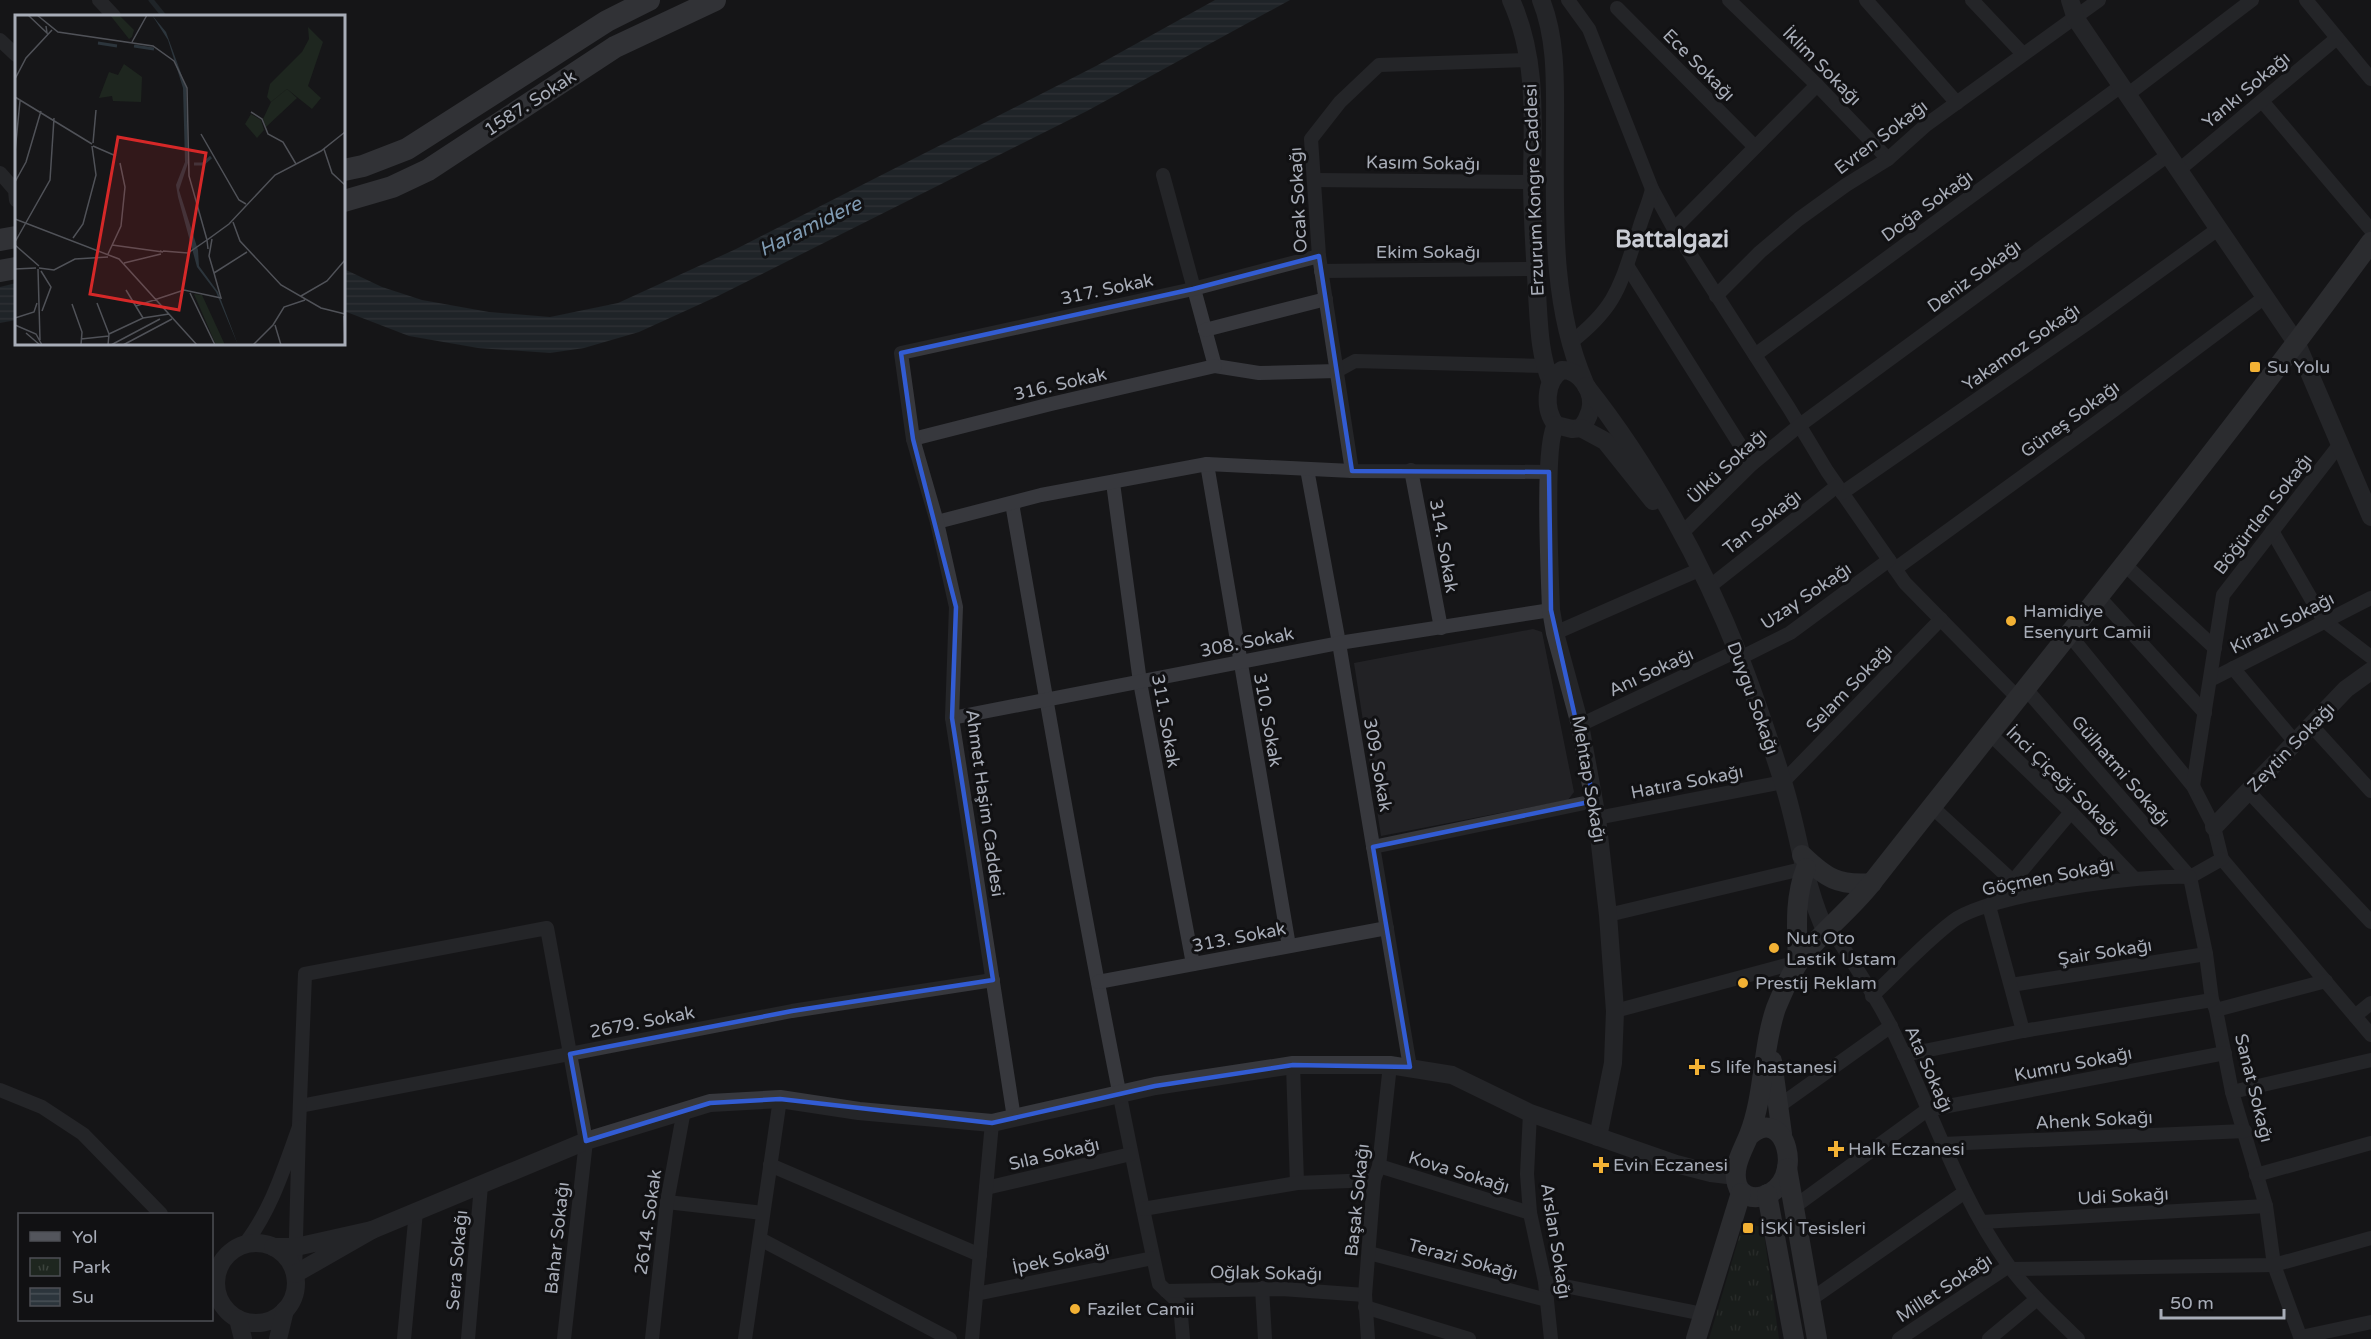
<svg xmlns="http://www.w3.org/2000/svg" width="2371" height="1339" viewBox="0 0 2371 1339" font-family="'Varela Round',sans-serif">
<style>
.built{fill:#222225}
.park{fill:url(#park-tufts)}
.water{fill:url(#water-rules)}
.lines{fill:none;stroke-linecap:round;stroke-linejoin:round}
.stream{stroke:#2c353c;stroke-width:5}
.minor{stroke:#37383d;stroke-width:14}
.tertiary{stroke:#37383d;stroke-width:18}
.secondary{stroke:#45474d;stroke-width:20}
.primary{stroke:#53555c;stroke-width:22}
.marked{fill:none;stroke:#325cd3;stroke-width:4.5;stroke-linejoin:round}
.poi-dot{fill:#f2b134;stroke:#111113;stroke-width:2}
.labels{text-anchor:middle;stroke-width:6;stroke-linejoin:round;paint-order:stroke}
.street-label{font-size:18px;fill:#a8adb8;stroke:#111113}
.poi-label{font-size:18px;fill:#a8adb8;stroke:#111113;text-anchor:start}
.water-label{font-size:20px;font-style:italic;fill:#7f9bb3;stroke:#111113}
.district-label{font-size:24px;font-weight:bold;fill:#c9ccd4;stroke:#111113}
.inset-river{fill:none;stroke:#2c353c;stroke-width:3}
.inset-road{fill:none;stroke:#505258;stroke-width:1.5}
.view{fill:#d62828;fill-opacity:0.15;stroke:#d62828;stroke-width:3}
.inset-edge{fill:none;stroke:#a8adb8;stroke-width:3}
</style>
<defs>
<pattern id="park-tufts" width="24" height="20" patternUnits="userSpaceOnUse" patternTransform="scale(1.5)"><rect width="24" height="20" fill="#1e261f"/><path d="M3 7l-1-3M5 7V3M7 7l1-3M15 17l-1-3M17 17v-4M19 17l1-3" fill="none" stroke="#3c433d"/></pattern>
<pattern id="water-rules" width="6" height="5" patternUnits="userSpaceOnUse" patternTransform="scale(1.5)"><rect width="6" height="5" fill="#2c353c"/><path d="M0 2.5h6" fill="none" stroke="#485056"/></pattern>
</defs>
<rect width="100%" height="100%" fill="#161618"/>
<!-- built -->
<path class="built" d="M1533 629 1542 632 1574 792 1568 800 1381 836 1354 663Z"/>
<!-- park -->
<path class="park" d="M1743 1224 1763 1227 1779 1339H1709Z"/>
<!-- water -->
<g class="water">
<path d="M1215 0H1290L1087 111 718 296 639 332 584 348 550 353 478 348 409 336 344 311V269L382 287 422 300 489 312 550 317 618 303 736 249 1096 66Z"/>
<path d="M16 283V320L0 323V287Z"/>
</g>
<g class="lines">
<!-- stream -->
<path class="stream" d="M151 0 164 16"/>
<!-- minor -->
<g class="minor">
<path d="M99 0 114 16"/>
<path d="M1568 0 1589 29 1652 189 1674 229 1789 408 1827 471 1905 583 2017 697"/>
<path d="M1729 0 1817 85 1888 159"/>
<path d="M1866 0 1957 103"/>
<path d="M1972 0 2023 54"/>
<path d="M2306 0 2371 79"/>
<path d="M1617 8 1755 147"/>
<path d="M0 40 16 55"/>
<path d="M2127 95 2252 0"/>
<path d="M2262 101 2371 230"/>
<path d="M2179 170 2337 38"/>
<path d="M0 173 15 190 16 200"/>
<path d="M1163 175 1215 366 1259 373 1337 371 1355 361 1544 366"/>
<path d="M1314 180 1532 182"/>
<path d="M1674 229 1817 85"/>
<path d="M1628 267 1752 464"/>
<path d="M1321 271 1536 269"/>
<path d="M1716 296 1760 252 1799 219 1846 185 1888 159 1926 125 2099 0"/>
<path d="M1205 330 1326 299"/>
<path d="M1570 343C1619 305 1620 284 1639 229 1643 215 1649 203 1652 189"/>
<path d="M1755 355 2121 86"/>
<path d="M913 439 1051 404 1215 366"/>
<path d="M1207 464 1289 946"/>
<path d="M1307 469 1339 643 1410 1067"/>
<path d="M1411 470 1441 628"/>
<path d="M1352 471 1319 256 1311 139 1340 102 1379 65 1529 60"/>
<path d="M1113 483 1140 682 1193 964"/>
<path d="M1842 493 2092 320 2218 229"/>
<path d="M1014 503 1013 509C1058 768 1103 1027 1159 1284L1180 1304 1183 1339"/>
<path d="M937 522 1041 495 1207 464 1352 471 1549 472"/>
<path d="M2272 531 2324 621 2371 657"/>
<path d="M1681 534 1752 464 1800 425 2168 155"/>
<path d="M2124 564 2215 648"/>
<path d="M1895 569 2114 410 2265 297"/>
<path d="M1709 587 1837 486"/>
<path d="M2098 596 2205 713"/>
<path d="M1555 633 1701 569"/>
<path d="M2068 633 2193 786 2214 827 2222 859 2371 1035"/>
<path d="M1740 658 1790 633 1889 560"/>
<path d="M2233 668 2295 742"/>
<path d="M2210 680 2371 598"/>
<path d="M2025 688 2190 877"/>
<path d="M952 718 1339 643 1551 610"/>
<path d="M1580 725 1737 651"/>
<path d="M2311 725 2371 791"/>
<path d="M1990 734 2071 812 2135 879"/>
<path d="M2193 786 2223 595 2340 444"/>
<path d="M2248 791 2371 922"/>
<path d="M1931 806 2018 886"/>
<path d="M1597 818 1783 782 1941 619"/>
<path d="M1373 847 1594 801"/>
<path d="M2222 859 2190 877 2206 954 2212 1000 2216 1010 2232 1092 2266 1206 2274 1265 2301 1339"/>
<path d="M1608 915 1806 868"/>
<path d="M1831 928C1851 961 1875 994 1892 1029 1931 1108 1957 1194 2009 1266 2029 1293 2054 1316 2078 1339"/>
<path d="M1098 982 1387 928"/>
<path d="M2011 985 2206 954"/>
<path d="M1872 996C1899 971 1924 943 1953 921 1989 894 2144 874 2190 877"/>
<path d="M2216 1010 2326 981"/>
<path d="M1615 1011 1798 962"/>
<path d="M2355 1016 2371 1003"/>
<path d="M2023 1031 1989 906 2013 881 2071 812"/>
<path d="M1904 1055 2023 1031 2212 1000"/>
<path d="M1293 1065 1297 1183"/>
<path d="M0 1090 42 1107 83 1134 161 1214"/>
<path d="M2232 1092 2371 1060"/>
<path d="M300 1106 792 1011 993 980"/>
<path d="M1779 1106 1891 1026"/>
<path d="M1530 1113 1527 1174 1530 1213 1545 1282 1551 1339"/>
<path d="M1014 1118 952 718 956 607 937 522 913 439 901 353 1193 289 1319 256"/>
<path d="M299 1127 305 974 547 928 586 1141 564 1339"/>
<path d="M1943 1144 2245 1131"/>
<path d="M770 1165 980 1255"/>
<path d="M1379 1166 1530 1213"/>
<path d="M2256 1175 2371 1143"/>
<path d="M986 1188 1131 1154"/>
<path d="M667 1202 763 1213"/>
<path d="M1794 1207 1927 1110 2225 1053"/>
<path d="M1143 1209 1297 1183 1374 1180"/>
<path d="M1982 1222 2266 1206"/>
<path d="M760 1239 950 1339"/>
<path d="M244 1245C271 1211 284 1168 299 1127L295 1274"/>
<path d="M1369 1253 1547 1300"/>
<path d="M212 1267 217 1273"/>
<path d="M2012 1269 2274 1265 2371 1238"/>
<path d="M1545 1282 1703 1314"/>
<path d="M1262 1288 1265 1339"/>
<path d="M1166 1291 1282 1289 1365 1295"/>
<path d="M976 1294 1153 1258"/>
<path d="M1810 1300 1965 1192"/>
<path d="M1365 1307 1469 1339"/>
<path d="M2301 1337 2371 1322"/>
<path d="M404 1339 416 1211"/>
<path d="M468 1339 481 1185"/>
<path d="M652 1339 667 1202 684 1110"/>
<path d="M745 1339 780 1099"/>
<path d="M972 1339 992 1123"/>
<path d="M1368 1339 1365 1295 1374 1180 1379 1166 1390 1065"/>
<path d="M1899 1339 2009 1266"/>
<path d="M1989 1339 2037 1299"/>
</g>
<!-- tertiary -->
<g class="tertiary">
<path d="M1511 0C1537 57 1533 118 1532 179 1532 217 1535 255 1537 293 1539 323 1539 354 1551 382"/>
<path d="M1541 0C1557 39 1555 86 1555 127 1555 211 1550 302 1584 381"/>
<path d="M2070 0 2076 19 2297 344 2371 517"/>
<path d="M1562 370C1581 370 1595 393 1590 411 1588 418 1585 423 1581 428L1572 429 1556 425C1544 410 1544 381 1562 370Z"/>
<path d="M1586 386C1649 465 1703 564 1740 658 1756 698 1769 739 1782 779 1799 830 1803 884 1826 932"/>
<path d="M1556 425C1543 443 1550 579 1551 610L1555 633 1580 725 1597 818 1608 915 1615 1011 1613 1063 1598 1137"/>
<path d="M1581 428 1605 441 1653 501"/>
<path d="M2214 827 2346 689 2371 671"/>
<path d="M372 1230 586 1141 710 1103 780 1099 859 1111 992 1123 1155 1086 1293 1065H1390L1452 1075 1530 1113 1676 1164 1711 1173 1736 1176"/>
<circle cx="256" cy="1283" r="40"/>
<path d="M273 1247H296L372 1230 295 1274"/>
<path d="M238 1319 243 1339"/>
<path d="M278 1339 285 1310"/>
</g>
<!-- secondary -->
<g class="secondary">
<path d="M1802 855C1826 878 1838 886 1872 883"/>
<path d="M1798 962C1797 930 1794 899 1806 868"/>
<path d="M1772 1061 1782 1134"/>
<path d="M1748 1137C1785 1100 1808 1183 1763 1196 1753 1199 1740 1196 1737 1184 1732 1167 1743 1150 1749 1135 1765 1094 1762 1048 1776 1008 1783 991 1792 970 1803 956 1824 930 1850 910 1870 885 2038 671 2211 461 2371 242"/>
<path d="M1787 1168 1817 1339"/>
<path d="M1767 1194 1794 1339"/>
<path d="M1696 1339 1741 1193"/>
</g>
<!-- primary -->
<g class="primary">
<path d="M344 170 363 166 407 149 607 21 649 0"/>
<path d="M344 201 392 187 428 170 615 47 715 0"/>
<path d="M0 240 16 237"/>
<path d="M0 271 16 268"/>
</g>
</g>
<!-- marked area -->
<path d="M0 0H2371V1339H0ZM1319 256 1352 471 1549 472 1551 610 1594 801 1373 847 1410 1067 1293 1065 1155 1086 992 1123 780 1099 710 1103 586 1141 570 1054 792 1011 993 980 952 718 956 607 913 439 901 353 1193 289Z" fill="#161618" fill-opacity=".55" fill-rule="evenodd"/>
<path class="marked" d="M1319 256 1352 471 1549 472 1551 610 1594 801 1373 847 1410 1067 1293 1065 1155 1086 992 1123 780 1099 710 1103 586 1141 570 1054 792 1011 993 980 952 718 956 607 913 439 901 353 1193 289Z"/>
<!-- markers -->
<g class="poi-dot">
<rect x="2249" y="361" width="12" height="12" rx="3"/>
<circle cx="2011" cy="621" r="6"/>
<circle cx="1774" cy="948" r="6"/>
<circle cx="1743" cy="983" r="6"/>
<path d="M1694 1058h6v6h6v6h-6v6h-6v-6h-6v-6h6z"/>
<path d="M1833 1140h6v6h6v6h-6v6h-6v-6h-6v-6h6z"/>
<path d="M1598 1156h6v6h6v6h-6v6h-6v-6h-6v-6h6z"/>
<rect x="1742" y="1222" width="12" height="12" rx="3"/>
<circle cx="1075" cy="1309" r="6"/>
</g>
<g class="labels">
<!-- street labels -->
<g class="street-label">
<text transform="translate(1699 65) rotate(45)" y="6">Ece Sokağı</text>
<text transform="translate(1822 66) rotate(45)" y="6">İklim Sokağı</text>
<text transform="translate(2246 90) rotate(-40)" y="6">Yankı Sokağı</text>
<text transform="translate(530 103) rotate(-33)" y="6">1587. Sokak</text>
<text transform="translate(1881 137) rotate(-37)" y="6">Evren Sokağı</text>
<text transform="translate(1423 163) rotate(1)" y="6">Kasım Sokağı</text>
<text transform="translate(1534 190) rotate(-92)" y="6">Erzurum Kongre Caddesi</text>
<text transform="translate(1298 200) rotate(-93)" y="6">Ocak Sokağı</text>
<text transform="translate(1927 206) rotate(-36)" y="6">Doğa Sokağı</text>
<text x="1428" y="258">Ekim Sokağı</text>
<text transform="translate(1974 276) rotate(-36)" y="6">Deniz Sokağı</text>
<text transform="translate(1107 289) rotate(-12)" y="6">317. Sokak</text>
<text transform="translate(2021 347) rotate(-35)" y="6">Yakamoz Sokağı</text>
<text transform="translate(1060 384) rotate(-13)" y="6">316. Sokak</text>
<text transform="translate(2070 419) rotate(-36)" y="6">Güneş Sokağı</text>
<text transform="translate(1727 466) rotate(-43)" y="6">Ülkü Sokağı</text>
<text transform="translate(2263 514) rotate(-52)" y="6">Böğürtlen Sokağı</text>
<text transform="translate(1762 522) rotate(-38)" y="6">Tan Sokağı</text>
<text transform="translate(1444 546) rotate(80)" y="6">314. Sokak</text>
<text transform="translate(1806 596) rotate(-34)" y="6">Uzay Sokağı</text>
<text transform="translate(2282 623) rotate(-27)" y="6">Kirazlı Sokağı</text>
<text transform="translate(1247 642) rotate(-11)" y="6">308. Sokak</text>
<text transform="translate(1651 672) rotate(-25)" y="6">Anı Sokağı</text>
<text transform="translate(1849 688) rotate(-46)" y="6">Selam Sokağı</text>
<text transform="translate(1753 698) rotate(70)" y="6">Duygu Sokağı</text>
<text transform="translate(1268 720) rotate(80)" y="6">310. Sokak</text>
<text transform="translate(1166 721) rotate(80)" y="6">311. Sokak</text>
<text transform="translate(2291 747) rotate(-46)" y="6">Zeytin Sokağı</text>
<text transform="translate(1378 765) rotate(80)" y="6">309. Sokak</text>
<text transform="translate(2121 771) rotate(49)" y="6">Gülhatmi Sokağı</text>
<text transform="translate(1589 779) rotate(80)" y="6">Mehtap Sokağı</text>
<text transform="translate(2063 781) rotate(44)" y="6">İnci Çiçeği Sokağı</text>
<text transform="translate(1687 782) rotate(-11)" y="6">Hatıra Sokağı</text>
<text transform="translate(985 803) rotate(82)" y="6">Ahmet Haşim Caddesi</text>
<text transform="translate(2048 877) rotate(-11)" y="6">Göçmen Sokağı</text>
<text transform="translate(1239 937) rotate(-11)" y="6">313. Sokak</text>
<text transform="translate(2105 952) rotate(-9)" y="6">Şair Sokağı</text>
<text transform="translate(642 1022) rotate(-11)" y="6">2679. Sokak</text>
<text transform="translate(2073 1064) rotate(-11)" y="6">Kumru Sokağı</text>
<text transform="translate(1929 1069) rotate(66)" y="6">Ata Sokağı</text>
<text transform="translate(2254 1088) rotate(76)" y="6">Sanat Sokağı</text>
<text transform="translate(2094 1120) rotate(-3)" y="6">Ahenk Sokağı</text>
<text transform="translate(1054 1154) rotate(-13)" y="6">Sıla Sokağı</text>
<text transform="translate(1459 1172) rotate(17)" y="6">Kova Sokağı</text>
<text transform="translate(2123 1196) rotate(-3)" y="6">Udi Sokağı</text>
<text transform="translate(1357 1200) rotate(-84)" y="6">Başak Sokağı</text>
<text transform="translate(648 1222) rotate(-82)" y="6">2614. Sokak</text>
<text transform="translate(557 1238) rotate(-84)" y="6">Bahar Sokağı</text>
<text transform="translate(1556 1241) rotate(81)" y="6">Arslan Sokağı</text>
<text transform="translate(1061 1258) rotate(-12)" y="6">İpek Sokağı</text>
<text transform="translate(1463 1259) rotate(15)" y="6">Terazi Sokağı</text>
<text transform="translate(457 1260) rotate(-85)" y="6">Sera Sokağı</text>
<text transform="translate(1266 1273) rotate(1)" y="6">Oğlak Sokağı</text>
<text transform="translate(1944 1288) rotate(-33)" y="6">Millet Sokağı</text>
</g>
<!-- poi labels -->
<g class="poi-label">
<text x="2267" y="373">Su Yolu</text>
<text x="2023" y="617">Hamidiye<tspan x="2023" dy="21">Esenyurt Camii</tspan></text>
<text x="1786" y="944">Nut Oto<tspan x="1786" dy="21">Lastik Ustam</tspan></text>
<text x="1755" y="989">Prestij Reklam</text>
<text x="1710" y="1073">S life hastanesi</text>
<text x="1848" y="1155">Halk Eczanesi</text>
<text x="1613" y="1171">Evin Eczanesi</text>
<text x="1760" y="1234">İSKİ Tesisleri</text>
<text x="1087" y="1315">Fazilet Camii</text>
</g>
<!-- water labels -->
<g class="water-label">
<text transform="translate(810 226) rotate(-26)" y="7">Haramidere</text>
</g>
<!-- district labels -->
<g class="district-label">
<text x="1672" y="247">Battalgazi</text>
</g>
</g>
<!-- overview -->
<g transform="translate(15 15)">
<rect width="330" height="330" fill="#161618"/>
<path d="M236 99 246 105 249 115 242 123 230 109Z" fill="#1e261f"/>
<path d="M293 12 308 27 293 71 306 83 297 94 272 74 256 87 252 82 255 69 287 37 294 24ZM109 49 127 62 126 87 98 86 97 81 84 83 94 57 103 60Z" fill="#1e261f"/>
<path d="M95 0H104L119 15 117 22 114 24ZM272 74 282 83 251 112 248 104 256 87ZM179 279 187 280 210 330H201Z" fill="#1e261f"/>
<path d="M137 0 151 17 171 72 173 148 164 175 183 235 184 251 203 277 223 330 201 277 182 252 163 182 161 170 170 147 168 73 153 25Z" fill="#2c353c"/>
<path class="inset-river" d="M83 28 102 31M119 31 139 34M179 149H188L196 142"/>
<path class="inset-road" d="M13 0 32 18 31 11M22 0 43 17 138 31 159 46 172 73 174 161 192 225 214 209 260 160 306 136 330 117M117 27 132 0M0 64 11 43 37 15M0 82 77 129M236 97 247 104 253 119 268 127 281 149M186 119 224 185 231 189M78 128 81 95M78 131 101 141M309 134 317 158 330 170M0 137 5 86M0 167 11 147 26 96M0 204 104 244 182 330M218 207 225 226 266 270 306 293 330 299M58 223 68 209 81 160 77 131M197 224 194 241 199 258 232 237M0 227 35 165 39 103M0 230 24 251M97 230 148 237 145 236M148 236 173 238 192 225 193 234M93 239 106 211 110 172 105 148M109 248 146 239M24 253 39 255 60 244 93 242M0 254 21 253M23 254 25 325M26 256 36 272 27 296M111 275 128 303M175 278 200 330M286 281 312 266 330 245M82 288 94 319 93 330M57 289 67 317 66 330M121 291 169 275 206 283 199 258M329 301 330 329M0 303 19 297 22 288M0 310 21 319 27 330M260 310 266 330M11 318 25 330M94 319 128 303 154 299M66 324 94 321M96 330 145 304M108 330 157 304M238 330 258 310 269 292 290 285"/>
<path class="view" d="M103 122 191 138 164 295 75 279Z"/>
<rect width="330" height="330" class="inset-edge"/>
</g>
<!-- legend -->
<rect x="18" y="1213" width="195" height="108" fill="#111113" stroke="#4d4f55" stroke-width="1.5"/>
<rect x="30" y="1232" width="30" height="9" fill="#53555c" stroke="#4d4f55" stroke-width="1.5"/>
<text x="72" y="1243" font-size="18" fill="#a8adb8">Yol</text>
<rect x="30" y="1258" width="30" height="18" fill="url(#park-tufts)" stroke="#4d4f55" stroke-width="1.5"/>
<text x="72" y="1273" font-size="18" fill="#a8adb8">Park</text>
<rect x="30" y="1288" width="30" height="18" fill="url(#water-rules)" stroke="#4d4f55" stroke-width="1.5"/>
<text x="72" y="1303" font-size="18" fill="#a8adb8">Su</text>
<!-- scale -->
<path d="M2161 1309v9h123v-9" fill="none" stroke="#a8adb8" stroke-width="3"/>
<text x="2170" y="1309" font-size="18" fill="#a8adb8" stroke="#111113" stroke-width="4.5" paint-order="stroke">50 m</text>
</svg>
